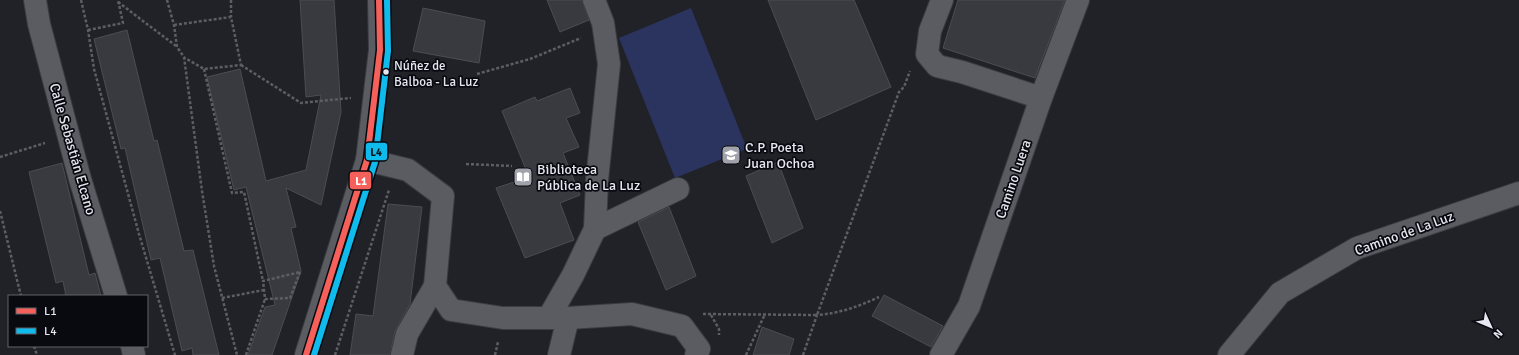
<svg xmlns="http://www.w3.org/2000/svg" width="1519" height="355" viewBox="0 0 1519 355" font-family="Signika,sans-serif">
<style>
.green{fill:#2a345f}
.building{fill:#383a3f;stroke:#4b4d53}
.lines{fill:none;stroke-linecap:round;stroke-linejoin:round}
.street-casing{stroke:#3a3c42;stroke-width:24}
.path{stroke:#5d5e64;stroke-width:2.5;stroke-dasharray:3 2;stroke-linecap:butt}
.street{stroke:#5b5c62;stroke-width:22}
.bus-1-casing{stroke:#080a0f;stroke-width:9}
.bus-2-casing{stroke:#080a0f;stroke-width:9}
.bus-1{stroke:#f5605b;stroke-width:6}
.bus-2{stroke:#0fbbed;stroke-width:6}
.bus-dot{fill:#e5e8f1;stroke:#080a0f;stroke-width:1.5}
.labels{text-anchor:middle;stroke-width:3.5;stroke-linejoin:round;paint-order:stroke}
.bus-label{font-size:13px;fill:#e5e8f1;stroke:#080a0f;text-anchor:start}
.poi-label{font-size:14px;fill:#e5e8f1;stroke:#080a0f;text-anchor:start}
.street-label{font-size:14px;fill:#e5e8f1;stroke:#080a0f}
.line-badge{stroke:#080a0f;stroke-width:1.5}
.badge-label{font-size:11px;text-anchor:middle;font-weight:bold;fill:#fff}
.pale-badge-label{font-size:11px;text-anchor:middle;font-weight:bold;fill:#111}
</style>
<rect width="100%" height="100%" fill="#202228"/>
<!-- green -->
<path class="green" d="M691 8 747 149 675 178 619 38Z"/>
<!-- building -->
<g class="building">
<path d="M300 0H334L341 112 321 205 286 188 296 227 291 228 301 271 272 355H248L265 307 275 305 246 187 234 190 207 77 240 69 266 181 306 170 321 95 306 97Z"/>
<path d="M547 0H582L589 20 560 32Z"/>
<path d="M768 0H854L891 87 816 120Z"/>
<path d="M958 0H1065L1035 78 943 48Z"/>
<path d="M423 8 485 21 479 63 413 51Z"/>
<path d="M127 30 154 141 157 140 184 251 193 250 219 355H193L192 348 182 351 160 258 151 260 125 148 121 149 94 39Z"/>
<path d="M570 88 580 113 566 118 579 147 563 153 580 195 560 203 574 240 525 258 496 188 529 177 502 111 535 97 537 101Z"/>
<path d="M778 162 803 228 772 243 746 176Z"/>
<path d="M62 163 89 275 95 273 101 296H66L63 281 56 283 29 172Z"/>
<path d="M388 204 422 207 410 304 395 331 390 355H350L356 314 373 316Z"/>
<path d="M669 207 696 276 666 290 638 222Z"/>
<path d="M884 295 943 326 931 347 872 316Z"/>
<path d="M762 327 794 339 789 355H753Z"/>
</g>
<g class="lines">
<defs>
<g id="street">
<path d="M35 0 39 24 80 179 116 296"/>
<path d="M942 0 930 31 927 54 937 66 962 72 1041 98"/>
<path d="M367 160 408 170 443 196 435 286 451 310 503 318H568L632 314 682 326 699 349 696 355"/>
<path d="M595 229 678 189"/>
<path d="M549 317 573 275 595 229 597 180 609 64 603 23 594 0"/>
<path d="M132 346 134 355"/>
<path d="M306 355 367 160 380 50 379 0"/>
<path d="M402 355 407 334 435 286"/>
<path d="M559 355 568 318"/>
<path d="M941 355 969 306 1041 98 1078 0"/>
<path d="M1229 355 1280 293 1357 248 1519 193"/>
</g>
</defs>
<!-- street casing -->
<use href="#street" class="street-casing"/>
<!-- path -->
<g class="path">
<path d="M81 0 88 30 94 69 139 234 175 355"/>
<path d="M167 0 174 25 177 47 184 57 202 191 214 266 237 355"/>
<path d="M231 0V17"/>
<path d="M118 2 176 46"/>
<path d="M174 25 231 17 241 65 204 69 185 58"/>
<path d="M88 30 123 23 118 0"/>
<path d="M241 65 301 103 351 98"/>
<path d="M204 69 232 193 244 192 263 281"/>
<path d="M477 74 530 59 581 38"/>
<path d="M0 157 45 143"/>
<path d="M466 164 512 166"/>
<path d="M0 211 21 296"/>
<path d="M300 272 290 298 265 299 263 281Z"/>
<path d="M222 298 264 290"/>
<path d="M703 314 817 315 899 92 904 87 910 71"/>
<path d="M711 315 719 329V335"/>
<path d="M34 346 37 355"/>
<path d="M246 355 265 299"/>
<path d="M335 355 389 190"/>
<path d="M495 355 498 342"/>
<path d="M746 355 765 314"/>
<path d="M803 355 817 315C841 313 857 307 879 297"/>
</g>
<!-- street -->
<use href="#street" class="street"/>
<defs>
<path id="bus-1" d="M306 355 367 160 380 50 379 0"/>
<path id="bus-2" d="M314 355 375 162 388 51 387 0"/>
</defs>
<!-- bus-1 casing -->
<use href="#bus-1" class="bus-1-casing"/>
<!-- bus-2 casing -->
<use href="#bus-2" class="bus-2-casing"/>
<!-- bus-1 -->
<use href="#bus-1" class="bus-1"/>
<!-- bus-2 -->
<use href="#bus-2" class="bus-2"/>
</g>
<!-- icons -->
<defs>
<symbol id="school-square" viewBox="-11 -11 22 22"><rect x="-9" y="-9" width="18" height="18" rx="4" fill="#a0a3ab" stroke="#080a0f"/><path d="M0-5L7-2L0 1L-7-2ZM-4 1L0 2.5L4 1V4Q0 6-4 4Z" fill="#fff"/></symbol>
<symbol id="library-square" viewBox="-11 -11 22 22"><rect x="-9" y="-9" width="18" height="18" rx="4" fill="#a0a3ab" stroke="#080a0f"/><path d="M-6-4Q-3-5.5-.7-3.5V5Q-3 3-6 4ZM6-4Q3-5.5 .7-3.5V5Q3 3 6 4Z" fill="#fff"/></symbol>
</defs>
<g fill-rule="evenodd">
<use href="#school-square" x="720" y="144" width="22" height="22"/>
<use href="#library-square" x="512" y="166" width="22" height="22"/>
</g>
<!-- markers -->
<circle class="bus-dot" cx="386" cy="72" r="3.5"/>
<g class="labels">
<!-- bus labels -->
<g class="bus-label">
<text x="394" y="70">Núñez de<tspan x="394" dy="16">Balboa - La Luz</tspan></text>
</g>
<!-- poi labels -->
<g class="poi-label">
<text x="745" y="152">C.P. Poeta<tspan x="745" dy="16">Juan Ochoa</tspan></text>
<text x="537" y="174">Biblioteca<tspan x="537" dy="16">Pública de La Luz</tspan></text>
</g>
<!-- street labels -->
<g class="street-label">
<text transform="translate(73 149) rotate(74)" y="5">Calle Sebastián Elcano</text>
<text transform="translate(1013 179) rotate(-71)" y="5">Camino Luera</text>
<text transform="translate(1404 233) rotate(-20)" y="5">Camino de La Luz</text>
</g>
</g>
<g class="line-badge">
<rect x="365" y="142" width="23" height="19" rx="4" fill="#0fbbed"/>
<rect x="349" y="171" width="23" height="19" rx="4" fill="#f5605b"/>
</g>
<g class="badge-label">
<text x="361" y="185">L1</text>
</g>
<g class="pale-badge-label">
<text x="376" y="156">L4</text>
</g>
<!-- legend -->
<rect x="8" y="295" width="140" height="52" fill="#080a0f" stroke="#606369"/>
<rect x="16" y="308" width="20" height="6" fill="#f5605b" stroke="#606369"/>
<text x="44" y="315" font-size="12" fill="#e5e8f1">L1</text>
<rect x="16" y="328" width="20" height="6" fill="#0fbbed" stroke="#606369"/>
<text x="44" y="335" font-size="12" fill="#e5e8f1">L4</text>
<!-- north arrow -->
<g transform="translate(1491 327) rotate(134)" stroke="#080a0f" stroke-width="3" paint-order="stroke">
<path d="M0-3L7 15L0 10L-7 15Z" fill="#e5e8f1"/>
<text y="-6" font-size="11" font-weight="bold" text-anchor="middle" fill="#e5e8f1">N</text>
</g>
</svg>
